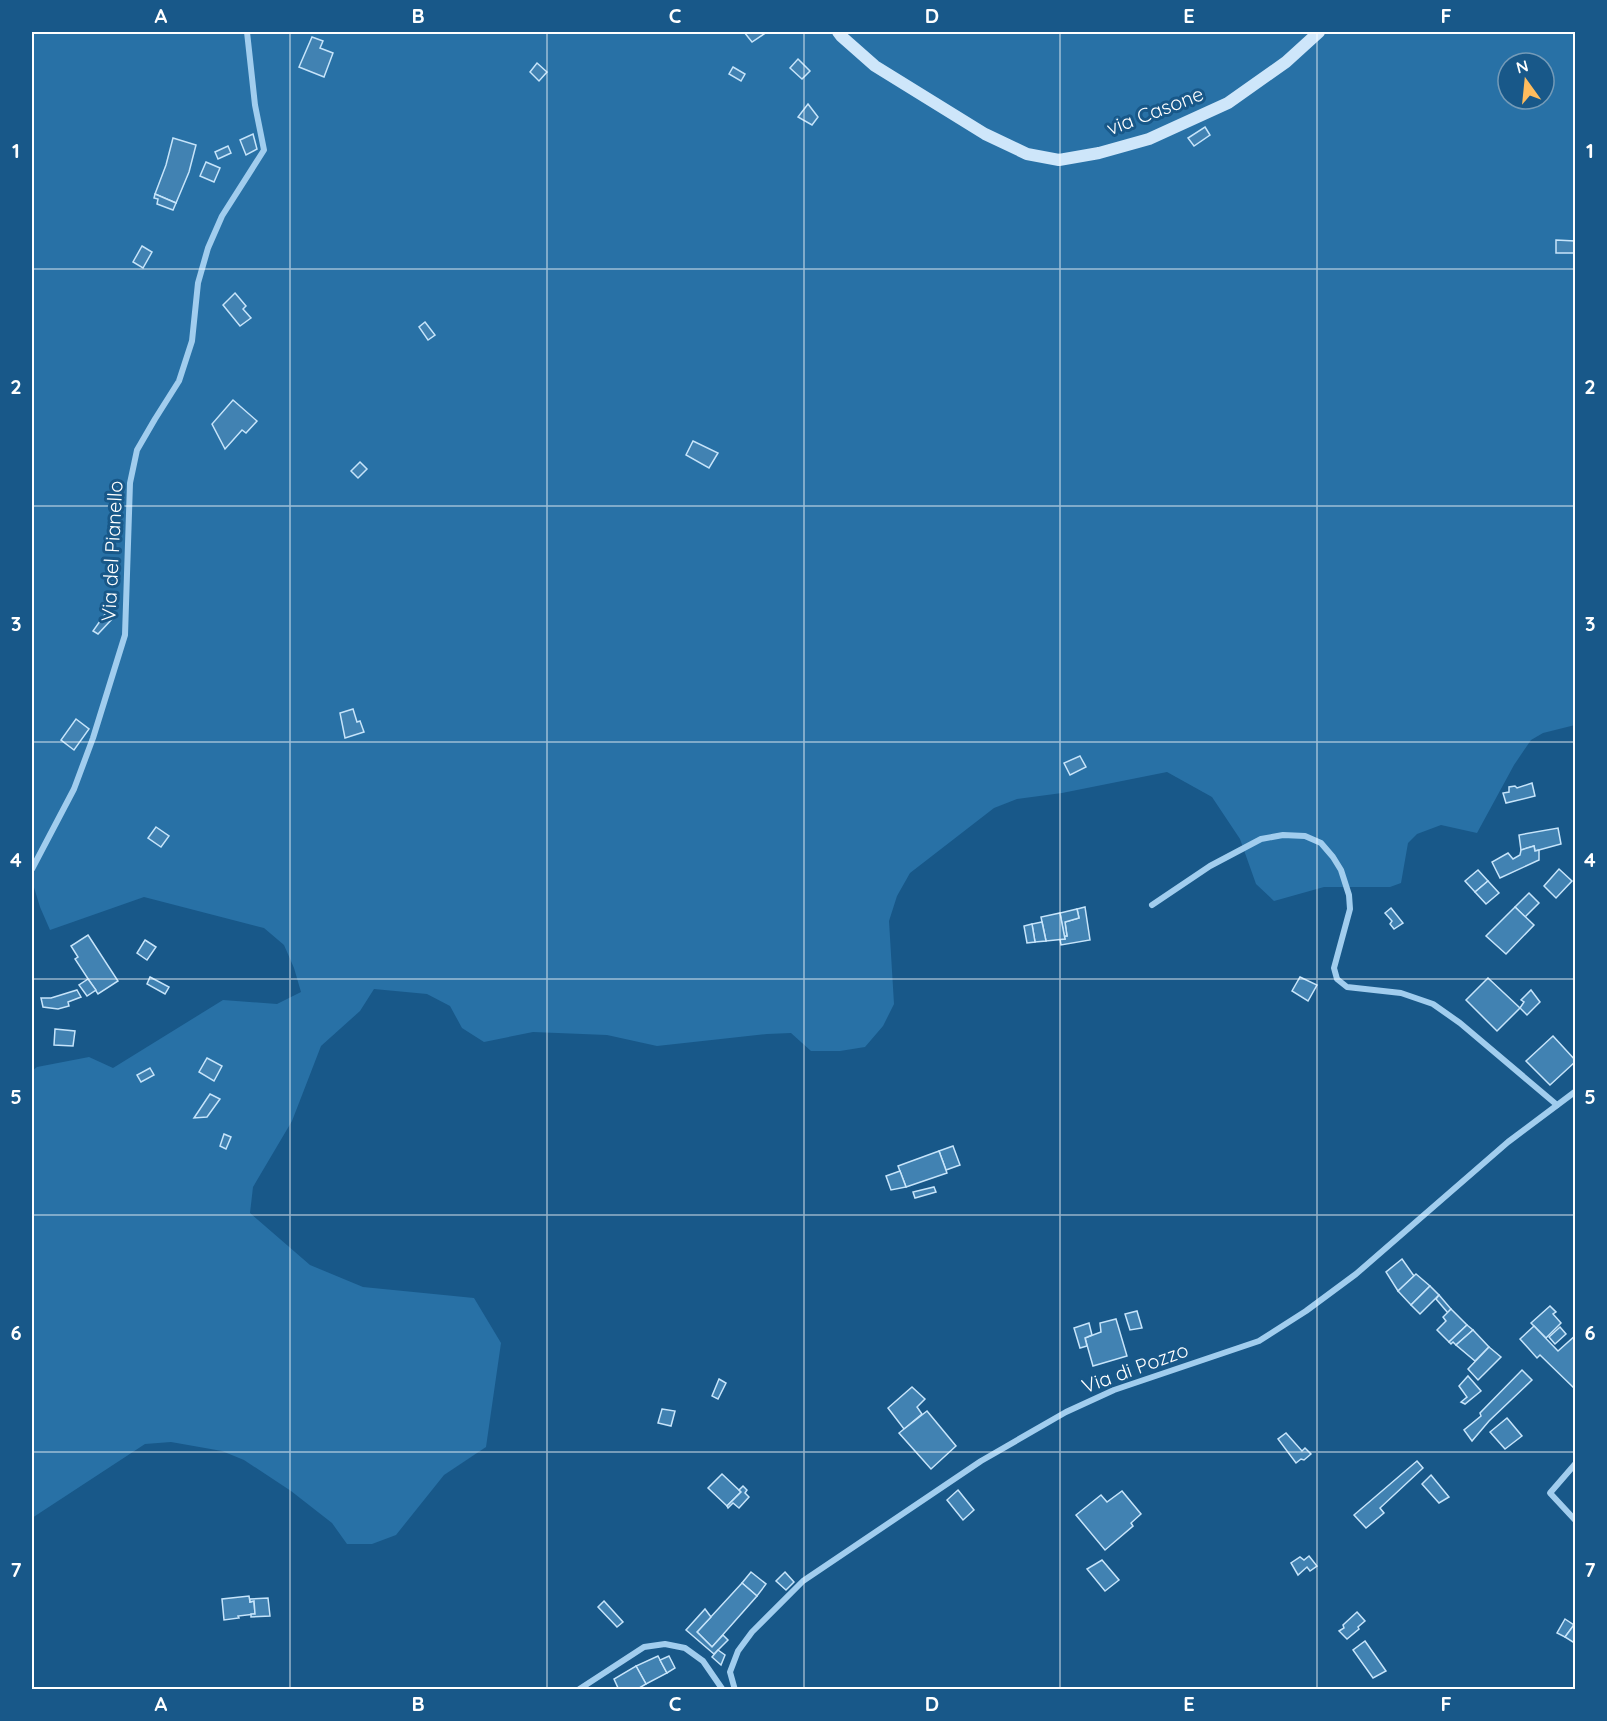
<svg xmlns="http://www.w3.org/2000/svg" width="1607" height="1721" viewBox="0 0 1607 1721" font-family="Quicksand,sans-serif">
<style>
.green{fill:#2871a6;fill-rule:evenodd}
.building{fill:#4182b2;stroke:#c6e4fa;stroke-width:1.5}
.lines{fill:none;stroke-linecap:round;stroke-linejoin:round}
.street{stroke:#a1cdee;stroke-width:6}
.secondary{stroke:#cee6fa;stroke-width:12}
.grid{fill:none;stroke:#fff;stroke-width:1.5;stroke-opacity:0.55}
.labels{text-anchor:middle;stroke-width:6;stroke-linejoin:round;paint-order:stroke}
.street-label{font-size:20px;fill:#fff;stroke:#185889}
.neatline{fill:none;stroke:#fff;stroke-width:2}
.grid-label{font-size:20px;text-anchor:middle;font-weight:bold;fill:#fff}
</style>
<rect width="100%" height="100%" fill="#185889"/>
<!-- green -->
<path class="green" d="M32 32H1575V725L1543 733 1531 740 1514 765 1477 833 1441 825 1417 834 1408 843 1401 883 1390 887H1324L1274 901 1256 884 1240 839 1212 797 1167 772 1062 793 1017 799 994 808 910 873 897 896 889 921 894 1004 883 1026 865 1047 840 1051H811L791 1033 767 1034 657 1046 607 1035 533 1032 484 1042 462 1028 450 1006 427 994 374 989 360 1011 321 1046 292 1121 253 1187 250 1213 310 1265 363 1287 474 1298 501 1343 486 1447 444 1475 396 1535 372 1544H347L332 1523 291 1491 244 1460 222 1451 171 1442 145 1444 32 1518V1071L37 1067 89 1057 113 1068 223 1000 277 1004 301 992 294 968 284 945 264 928 144 897 50 930 40 907 32 881ZM1508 63H1544V99H1508Z"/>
<!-- building -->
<g class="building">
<path d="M744 32H767L752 42Z"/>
<path d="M312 37 323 41 320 48 333 53 324 77 299 67Z"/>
<path d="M798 59 810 71 802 79 790 68Z"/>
<path d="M537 63 547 72 539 81 530 72Z"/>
<path d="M733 67 745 74 741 81 729 74Z"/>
<path d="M808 104 818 117 812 125 798 117Z"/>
<path d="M1205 127 1210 135 1194 146 1188 138Z"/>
<path d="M253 134 257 149 246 155 240 140Z"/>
<path d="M173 138 196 145 189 172 176 203 155 194 166 165Z"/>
<path d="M228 146 231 153 218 159 215 152Z"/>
<path d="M206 162 220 168 214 182 200 176Z"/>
<path d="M155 194 176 203 173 210 157 204 158 199 154 198Z"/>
<path d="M1556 240 1575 241 1576 259H1574V253H1556Z"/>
<path d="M142 246 152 252 143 268 133 262Z"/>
<path d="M235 293 246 306 243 309 251 318 240 326 223 305Z"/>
<path d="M425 322 435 335 428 340 419 327Z"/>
<path d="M233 400 257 421 246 433 242 430 225 449 212 424Z"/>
<path d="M693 441 718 453 709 468 686 455Z"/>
<path d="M360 462 367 469 358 478 351 471Z"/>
<path d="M105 614 112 619 98 634 93 631Z"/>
<path d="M353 709 357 722 360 721 364 732 345 738 340 713Z"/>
<path d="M76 719 89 729 74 750 61 740Z"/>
<path d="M1080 756 1086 767 1070 775 1064 763Z"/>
<path d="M1532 783 1535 796 1506 803 1503 793 1509 792V787L1515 786 1517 788Z"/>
<path d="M156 827 169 836 161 847 148 838Z"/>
<path d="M1558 828 1561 844 1535 851 1534 846 1521 850 1519 835Z"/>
<path d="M1534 846 1535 851 1539 850V860L1500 878 1492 862 1508 853 1513 859 1520 855 1521 850Z"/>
<path d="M1559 869 1572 881 1556 898 1544 886Z"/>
<path d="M1478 870 1488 881 1475 892 1465 881Z"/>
<path d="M1488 881 1499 893 1486 904 1475 892Z"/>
<path d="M1529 893 1539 903 1525 917 1515 907Z"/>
<path d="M1085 907 1090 940 1061 945 1060 939H1065L1064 936H1067L1065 922 1079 918 1077 909Z"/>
<path d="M1515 907 1534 925 1506 954 1486 936Z"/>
<path d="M1391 908 1403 923 1394 929 1390 924 1392 921 1385 913Z"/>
<path d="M1077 909 1079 918 1065 922 1067 936H1064L1060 913Z"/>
<path d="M1060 913 1065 939 1046 941 1041 917Z"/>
<path d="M1042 922 1046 941 1035 942 1032 924Z"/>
<path d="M1032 924 1035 942 1027 943 1024 926Z"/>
<path d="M88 935 118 981 98 994 75 959 78 957 71 946Z"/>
<path d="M145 940 156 947 147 960 137 953Z"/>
<path d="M150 977 169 987 165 994 147 984Z"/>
<path d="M1300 977 1317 985 1308 1001 1292 991Z"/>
<path d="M1488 978 1520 1008 1497 1031 1466 1000Z"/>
<path d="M88 979 96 990 87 996 79 985Z"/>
<path d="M77 990 81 997 68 1002 69 1006 58 1009 43 1007 41 998H51Z"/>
<path d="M1531 990 1540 1002 1527 1015 1520 1008 1524 1002 1521 1000Z"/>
<path d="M55 1029 75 1031 73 1046 54 1045Z"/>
<path d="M1553 1036 1576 1061 1550 1085 1526 1061Z"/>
<path d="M207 1058 222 1066 214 1081 199 1072Z"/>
<path d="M150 1068 154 1075 141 1082 137 1075Z"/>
<path d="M210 1094 220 1099 207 1117 194 1118Z"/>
<path d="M224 1134 231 1137 226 1149 220 1146Z"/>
<path d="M953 1146 960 1165 946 1170 939 1151Z"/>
<path d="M939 1151 947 1173 906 1187 898 1166Z"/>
<path d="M900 1171 906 1187 891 1190 886 1176Z"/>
<path d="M934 1187 936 1192 915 1198 913 1192Z"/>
<path d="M1402 1259 1414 1276 1398 1291 1386 1272Z"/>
<path d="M1416 1274 1430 1286 1411 1305 1398 1291Z"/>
<path d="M1430 1286 1439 1295 1420 1314 1411 1305Z"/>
<path d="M1439 1295 1451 1309 1448 1313 1436 1299Z"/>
<path d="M1550 1306 1556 1312 1553 1314 1561 1323 1546 1338 1531 1323Z"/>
<path d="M1451 1309 1467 1325 1449 1342 1437 1330 1446 1321 1443 1317Z"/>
<path d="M1137 1311 1142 1328 1130 1330 1125 1314Z"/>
<path d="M1116 1319 1127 1356 1093 1366 1085 1338 1101 1332 1100 1323Z"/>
<path d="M1089 1323 1092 1335 1085 1338 1087 1346 1080 1348 1074 1328Z"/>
<path d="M1467 1325 1473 1330 1456 1345 1453 1342 1451 1344 1449 1342Z"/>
<path d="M1534 1326 1558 1351 1576 1335V1390L1540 1355 1537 1358 1520 1339Z"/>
<path d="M1560 1327 1566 1334 1555 1344 1549 1337Z"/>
<path d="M1473 1330 1489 1347 1475 1361 1456 1345Z"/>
<path d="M1489 1347 1501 1357 1478 1380 1468 1369Z"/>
<path d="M1522 1370 1532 1380 1489 1421 1472 1441 1464 1430 1481 1416 1480 1413Z"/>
<path d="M1468 1376 1481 1391 1465 1404 1461 1402 1467 1397 1459 1386Z"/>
<path d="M719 1379 726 1383 718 1399 712 1396Z"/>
<path d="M912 1387 925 1399 917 1407 922 1414 904 1429 888 1408Z"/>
<path d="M662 1409 675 1411 671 1426 658 1423Z"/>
<path d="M927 1411 956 1446 931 1469 899 1433Z"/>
<path d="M1507 1418 1522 1436 1505 1449 1490 1432Z"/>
<path d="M1286 1433 1302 1451 1305 1448 1311 1454 1304 1460 1301 1459 1296 1463 1278 1439Z"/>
<path d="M1417 1461 1423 1468 1380 1508 1384 1513 1366 1528 1354 1515Z"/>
<path d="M722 1474 741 1492 727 1506 708 1488Z"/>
<path d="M1431 1475 1449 1497 1439 1503 1422 1484Z"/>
<path d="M743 1486 747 1490 745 1493 749 1497 739 1508 733 1503 728 1508 727 1506 741 1492 739 1490Z"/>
<path d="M958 1490 974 1510 963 1520 947 1500Z"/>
<path d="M1122 1491 1141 1514 1131 1523 1133 1526 1105 1550 1076 1515 1101 1495 1107 1502Z"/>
<path d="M1309 1556 1317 1566 1310 1571 1307 1567 1298 1575 1291 1563 1300 1557 1304 1560Z"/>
<path d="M1102 1560 1119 1580 1105 1591 1087 1569Z"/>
<path d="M751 1572 766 1584 757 1596 742 1583Z"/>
<path d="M785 1572 794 1582 786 1590 776 1581Z"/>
<path d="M742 1583 757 1596 712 1647 697 1632Z"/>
<path d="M249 1596 250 1602 254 1601 255 1614 238 1616 239 1618 224 1620 222 1599Z"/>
<path d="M268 1598 270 1616 251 1617V1614H255L254 1601 250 1602V1599Z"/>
<path d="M604 1601 623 1622 617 1627 598 1607Z"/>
<path d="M705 1609 711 1617 697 1632 712 1647 723 1635 728 1640 714 1654 686 1630Z"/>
<path d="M1357 1612 1365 1621 1358 1627 1359 1629 1347 1639 1339 1631 1344 1628 1343 1625Z"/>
<path d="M1565 1619 1574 1625 1565 1637 1557 1633Z"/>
<path d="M1576 1622V1644L1565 1637Z"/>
<path d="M1365 1641 1386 1671 1373 1678 1353 1650Z"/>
<path d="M718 1650 725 1655 721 1665 712 1657Z"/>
<path d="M658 1656 667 1673 646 1684 636 1666Z"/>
<path d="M669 1656 675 1668 667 1673 660 1660Z"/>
<path d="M636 1666 646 1684 636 1690H619L614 1679Z"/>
</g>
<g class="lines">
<!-- street -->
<g class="street">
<path d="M32 869 74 789 93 738 125 635 130 483 137 450 155 419 179 381 192 341 198 283 208 248 222 216 264 150 255 105 247 32"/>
<path d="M1152 905 1210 866 1261 839 1283 835 1305 836 1321 843 1333 857 1341 870 1349 895 1350 909 1334 968 1337 979 1347 987 1401 993 1433 1004 1460 1023 1557 1105"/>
<path d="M1576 1463 1550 1493 1576 1521"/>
<path d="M578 1690 644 1647 665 1644 685 1648 703 1661 723 1690"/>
<path d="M735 1690 730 1672 738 1651 752 1632 803 1581 981 1461 1066 1412 1114 1390 1259 1341 1306 1311 1356 1274 1508 1142 1576 1091"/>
</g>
<!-- secondary -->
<path class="secondary" d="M838 32 841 36 875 66 985 134 1027 154 1059 160 1099 153 1149 139 1228 103 1286 62 1319 32"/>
</g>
<!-- grid -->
<path class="grid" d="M290 32V1690M547 32V1690M804 32V1690M1060 32V1690M1317 32V1690M32 269H1576M32 506H1576M32 742H1576M32 979H1576M32 1215H1576M32 1452H1576"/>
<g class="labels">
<!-- street labels -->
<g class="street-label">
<text transform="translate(1155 111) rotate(-21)" y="7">via Casone</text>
<text transform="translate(112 551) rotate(-87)" y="7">Via del Pianello</text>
<text transform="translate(1135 1368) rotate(-20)" y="7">Via di Pozzo</text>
</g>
</g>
<!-- border -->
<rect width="1607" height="1721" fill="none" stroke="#185889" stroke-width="66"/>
<!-- north arrow -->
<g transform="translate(1526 81) rotate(345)"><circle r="28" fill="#185889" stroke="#749bb8" stroke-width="1.5"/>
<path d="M0-4.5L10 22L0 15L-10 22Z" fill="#ffbc5d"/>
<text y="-9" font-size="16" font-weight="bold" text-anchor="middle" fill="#ffffff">N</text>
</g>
<rect x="33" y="33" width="1541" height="1655" class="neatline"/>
<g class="grid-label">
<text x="161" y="23">A</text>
<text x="418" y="23">B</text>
<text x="675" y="23">C</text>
<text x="932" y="23">D</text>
<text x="1189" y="23">E</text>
<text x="1446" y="23">F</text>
<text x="16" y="158">1</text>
<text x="1590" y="158">1</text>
<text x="16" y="394">2</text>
<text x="1590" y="394">2</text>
<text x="16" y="631">3</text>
<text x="1590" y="631">3</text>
<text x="16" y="867">4</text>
<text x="1590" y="867">4</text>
<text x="16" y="1104">5</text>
<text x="1590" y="1104">5</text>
<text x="16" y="1340">6</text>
<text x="1590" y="1340">6</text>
<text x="16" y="1577">7</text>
<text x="1590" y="1577">7</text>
<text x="161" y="1711">A</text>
<text x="418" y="1711">B</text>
<text x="675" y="1711">C</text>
<text x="932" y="1711">D</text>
<text x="1189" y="1711">E</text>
<text x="1446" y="1711">F</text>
</g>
</svg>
